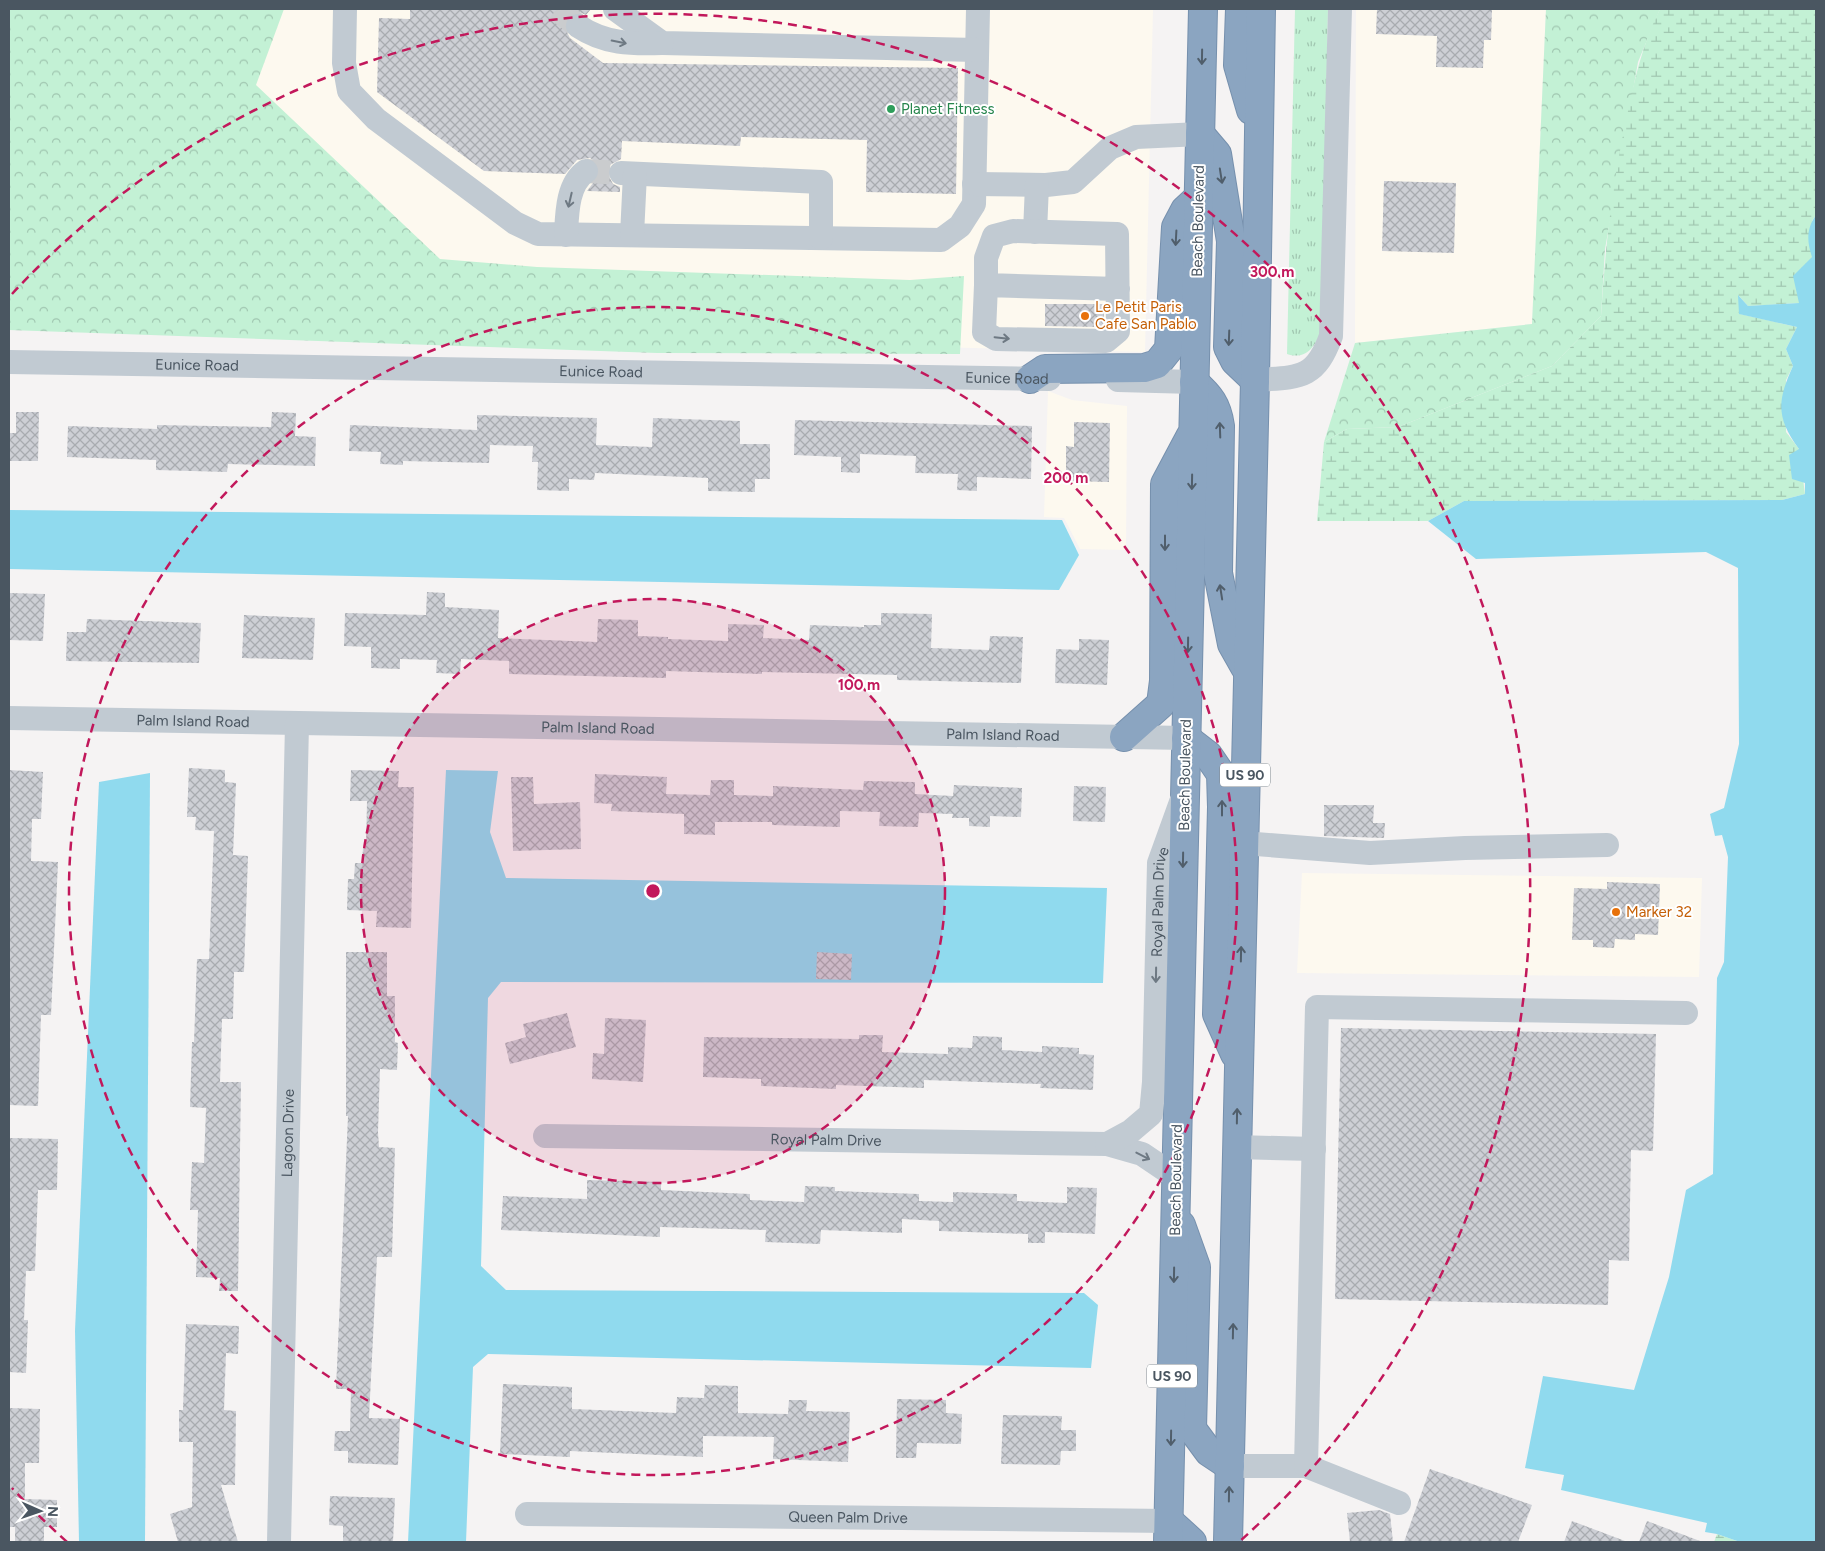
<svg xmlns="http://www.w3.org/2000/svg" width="1825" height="1551" viewBox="0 0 1825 1551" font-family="Figtree,sans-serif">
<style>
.commercial{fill:#fdf9ef}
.grass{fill:url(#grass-tufts)}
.forest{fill:url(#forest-crowns)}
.wetland{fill:url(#wetland-marsh)}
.water{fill:#90daee}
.building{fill:url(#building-cross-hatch)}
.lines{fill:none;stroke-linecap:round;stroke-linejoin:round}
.minor-tunnel{stroke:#caccce;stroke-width:24;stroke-dasharray:24 12;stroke-linecap:butt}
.highway-casing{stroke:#7690ad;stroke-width:30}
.minor{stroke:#c1cad2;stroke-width:24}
.highway{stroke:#8ba5c1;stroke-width:28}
.oneway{stroke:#6e7983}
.oneway2{stroke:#505e6b}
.ring{fill:none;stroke:#c2185b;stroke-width:2.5;stroke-dasharray:9 6}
.leisure-dot{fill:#2e9e5b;stroke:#fff;stroke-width:2}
.food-dot{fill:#e8710a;stroke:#fff;stroke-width:2}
.labels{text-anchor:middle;stroke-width:4;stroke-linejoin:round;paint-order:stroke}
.shield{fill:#fff;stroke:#808990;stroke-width:1}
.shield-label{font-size:14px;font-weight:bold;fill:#4a5661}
.leisure-label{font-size:15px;fill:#27864d;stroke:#fff;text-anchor:start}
.street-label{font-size:15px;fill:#4a5661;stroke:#fff}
.food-label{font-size:15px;fill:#c56008;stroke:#fff;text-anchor:start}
.centre{fill:#c2185b;stroke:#fff;stroke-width:2.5}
.ring-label{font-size:15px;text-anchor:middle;font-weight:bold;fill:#c2185b;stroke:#fff;stroke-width:4;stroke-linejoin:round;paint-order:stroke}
</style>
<defs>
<pattern id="grass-tufts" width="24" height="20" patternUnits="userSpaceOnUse" patternTransform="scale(1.25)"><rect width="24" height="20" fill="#c3f1d5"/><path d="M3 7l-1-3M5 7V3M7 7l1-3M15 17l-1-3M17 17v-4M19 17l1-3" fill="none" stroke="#a0c6b0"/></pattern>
<pattern id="forest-crowns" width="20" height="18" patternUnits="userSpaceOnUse" patternTransform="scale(1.25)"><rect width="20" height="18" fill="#c3f1d5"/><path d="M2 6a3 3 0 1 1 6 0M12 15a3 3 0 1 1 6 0" fill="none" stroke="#a0c6b0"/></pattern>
<pattern id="wetland-marsh" width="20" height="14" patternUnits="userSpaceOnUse" patternTransform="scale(1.25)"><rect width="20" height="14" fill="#c3f1d5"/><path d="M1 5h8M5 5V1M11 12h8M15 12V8" fill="none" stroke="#a0c6b0"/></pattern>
<pattern id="building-cross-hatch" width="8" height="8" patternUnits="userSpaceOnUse" patternTransform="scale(1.25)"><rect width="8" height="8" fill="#cdcfd5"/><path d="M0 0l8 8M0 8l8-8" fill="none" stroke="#a8abb0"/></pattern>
</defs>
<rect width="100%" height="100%" fill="#f5f3f3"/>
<!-- commercial -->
<g class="commercial">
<path d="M247 9H1153L1145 352 235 331Z"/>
<path d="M1356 9H1546L1532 324 1355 343Z"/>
<path d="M1048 391 1072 400 1127 406 1126 550 1080 549 1064 518 1044 517Z"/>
<path d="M1302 873 1702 878 1699 977 1297 973Z"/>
</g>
<!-- grass -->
<path class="grass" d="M1295 9H1328L1322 328C1317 344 1307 361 1287 354Z"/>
<!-- forest -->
<g class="forest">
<path d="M9 9H284L256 85 440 259 537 267 910 280 964 276 960 354 657 353 9 330Z"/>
<path d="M1546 9H1660L1638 62 1605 249 1601 316 1552 366 1398 427 1347 429 1324 442 1355 343 1532 324Z"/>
</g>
<!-- wetland -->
<g class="wetland">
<path d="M1660 9H1816V215L1812 221V257L1800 303 1748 306 1739 296 1740 314 1797 327 1786 349 1793 366 1786 380V432L1799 449 1805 494 1782 500 1464 501 1428 521H1317L1324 442 1347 429 1398 427 1552 366 1601 316C1605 250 1612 185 1626 121 1634 81 1642 45 1660 9Z"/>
<path d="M1717 1534 1740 1542H1714Z"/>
</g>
<!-- water -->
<g class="water">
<path d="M1816 215V1542H1740L1717 1534 1705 1532 1707 1523 1561 1490 1564 1475 1525 1468 1543 1376 1634 1390 1669 1277 1686 1190 1713 1174 1717 978 1724 962 1728 857 1722 835 1715 836 1710 814 1724 808 1739 744 1738 568 1706 552 1476 559 1428 521 1464 501 1782 500 1805 494V483L1792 479 1789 455 1799 449C1776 418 1777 401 1793 366L1786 349 1797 327 1739 314 1738 295 1748 306 1799 303 1793 276 1812 257C1807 242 1806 229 1816 215Z"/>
<path d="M9 510 1062 520 1079 555 1059 590 9 569Z"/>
<path d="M446 770 498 771 490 832 506 878 1107 888 1103 983 501 982 488 998 481 1266 506 1290 1084 1293 1098 1305 1091 1368 488 1354 473 1367 466 1542H408Z"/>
<path d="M150 773 145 1542H79L75 1331 99 782Z"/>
</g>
<!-- building -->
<g class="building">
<path d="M410 9H591L586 15 579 12 571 14 566 19 564 26 570 38 603 63 958 68 956 194 866 192 867 140 741 137 740 146 622 141 621 159 610 165 607 173 613 184 620 187V192L587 191 599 175 597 162 590 158 577 160 565 174 484 171 377 92 379 18 410 19Z"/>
<path d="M1377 9H1492L1491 40H1484L1483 68 1436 67 1437 36 1376 34Z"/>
<path d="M1384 181 1456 183 1454 253 1382 251Z"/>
<path d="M1045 304H1104V325L1101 327 1045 326Z"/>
<path d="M16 412H39L38 461H9V433H16Z"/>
<path d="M272 412 296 413 295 436 316 437 315 466 228 464 227 472 156 470V460L67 457 68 426 157 429V425L271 427Z"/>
<path d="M477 415 597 418 596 445 652 447 653 418 740 421V444H770V479H755V492L708 491V478L595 473 594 480 569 479V491L537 490 538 462H532L533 446 490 445 489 463 403 461V465L380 464 381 452 349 451 350 425 477 430Z"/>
<path d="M795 420 1032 426 1031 479 977 477V491L957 490 958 474 915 473 916 456 860 454V473L841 472V457L794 455Z"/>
<path d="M1074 422 1110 423 1109 482 1066 481V446L1074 447Z"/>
<path d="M427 592 445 593V607L499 610 498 638 597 642 598 619 638 620V636L668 637V639L728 641V624L764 625 763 638 809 640 810 625 864 627V625H881V613L932 614 931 648 989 650 990 636 1023 637 1021 683 897 680V675L762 672V674L666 671V678L509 674V661L461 659 460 674 436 673 437 660 400 659V669L371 668V647L344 646 345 613 426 615Z"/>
<path d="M9 593 45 594 43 641 9 640Z"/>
<path d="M244 615 315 618 313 660 242 658Z"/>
<path d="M87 619 201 623 199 663 66 661 67 632H86Z"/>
<path d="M1079 639 1109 640 1107 685 1055 683 1056 649 1079 650Z"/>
<path d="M189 768 225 770V782L236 783 233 855 248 856 244 972H234L233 1019H222L220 1082H241L238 1291H219L220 1278 196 1277 198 1210H190L192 1162 204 1163 206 1108 190 1107 192 1042H194L197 959H209L214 831 195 830 196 817H187Z"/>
<path d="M9 770 43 772 41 819H32L31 861 58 862 51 1015H41L38 1106 9 1105Z"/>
<path d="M351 770 399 771 398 787H414L411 928 376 927 377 911 347 910 348 879H354L355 863H362L363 848H366L367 801H350Z"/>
<path d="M595 774 667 777 666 794 710 795 711 780H734V795L773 796V786L863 790 864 781 915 782V794L953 796 954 785 1022 788 1021 817 990 816V827L969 826V818H952L953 814 919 813 918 827 879 826 880 812 840 811V827L772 825V822H715V835L684 834V814L611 811 612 804 594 803Z"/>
<path d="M511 777H533L534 804 580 802 581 849 513 851Z"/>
<path d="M1074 786 1106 787 1105 822 1073 821Z"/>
<path d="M1324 805H1374L1373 823H1385L1384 838 1324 836Z"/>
<path d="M1607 882 1660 884 1658 935 1635 934V940L1615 939 1614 948 1593 947V940H1572L1574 888 1607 889Z"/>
<path d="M346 952H387V996H395V1042L398 1043 397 1070 380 1069 378 1132 379 1147 395 1148 392 1257H377L369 1418 400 1419 398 1465 348 1463V1451H334L335 1431H350L351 1389H336L348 1116H346Z"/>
<path d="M817 952 852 954 851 980 816 979Z"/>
<path d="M567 1013 576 1047 510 1064 505 1043 526 1037 523 1024Z"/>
<path d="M605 1018 646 1020 643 1082 592 1079 593 1053 604 1054Z"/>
<path d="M1341 1028 1656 1034 1653 1151 1631 1150 1629 1261 1609 1260 1608 1305 1335 1299Z"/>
<path d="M859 1035H883L882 1052 948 1054V1047L972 1048 973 1036 1002 1037V1050L1042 1052V1046L1079 1048V1054L1094 1055 1093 1090 1040 1088 1041 1084 924 1080V1088L836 1085V1089L761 1086V1079L703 1077 704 1037 859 1039Z"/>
<path d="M9 1138 58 1139 57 1190H38L35 1271H26L24 1320H28L26 1373 9 1372Z"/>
<path d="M587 1180 661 1182V1190L750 1194V1200L804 1202 805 1186 835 1187V1191L919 1194V1201L953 1202V1192L1017 1194V1201L1067 1203V1187L1097 1188 1095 1234 1045 1232V1243H1028V1234L939 1231V1221L902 1219V1233L821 1230 820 1244 765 1242 766 1230 660 1227V1237L501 1230 503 1196 587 1199Z"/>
<path d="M186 1324 239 1326 238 1354 226 1353 224 1410 236 1411 235 1485H221L238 1542H178L170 1514 192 1507 193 1442H179V1410H183Z"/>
<path d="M503 1384 572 1387V1409L676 1413 677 1397 704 1398 705 1385 738 1386V1413L788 1414 789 1400H807L806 1411 850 1412 848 1462 773 1459 774 1437 703 1436V1457L570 1451V1457L500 1454Z"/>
<path d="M897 1399 946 1400V1413L962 1414 961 1444 917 1443 916 1458H896Z"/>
<path d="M9 1408 40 1409 39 1463H25V1499L57 1500V1527H44V1542H15V1527H9Z"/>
<path d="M1003 1415 1062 1416 1061 1430H1076V1451H1061L1060 1465 1001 1464Z"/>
<path d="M1430 1469 1532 1505 1518 1542H1404Z"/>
<path d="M330 1496 395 1498 393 1542H343V1526L329 1525Z"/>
<path d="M1379 1510 1390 1514 1393 1542H1350L1347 1513Z"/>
<path d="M1572 1521 1625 1541V1542H1564Z"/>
<path d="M1647 1521 1700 1541V1542H1639Z"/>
</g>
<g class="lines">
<!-- minor-tunnel -->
<g class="minor-tunnel">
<path d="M557 9 578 26"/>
<path d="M586 171 621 173"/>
</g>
<defs>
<g id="highway">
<path d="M1240 9 1238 65 1251 110"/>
<path d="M1200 134 1217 154 1231 241 1228 347 1235 361 1255 380"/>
<path d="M1030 379 1045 369 1144 368 1157 364 1169 349 1176 227 1185 210 1199 197"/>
<path d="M1194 382C1210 396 1217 405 1220 426L1218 573 1232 644 1245 667"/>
<path d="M1124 737 1161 704 1164 681 1165 484 1190 437"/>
<path d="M1186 738 1208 755 1221 774 1222 807 1217 1014 1235 1054"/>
<path d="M1181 1225 1196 1267 1192 1429 1209 1452 1230 1466"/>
<path d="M1169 1521 1192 1542"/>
<path d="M1168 1542 1203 9"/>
<path d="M1228 1542 1255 380 1261 9"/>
</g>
</defs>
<!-- highway casing -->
<use href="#highway" class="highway-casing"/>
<!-- minor -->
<g class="minor">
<path d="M345 9 344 63 349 91 376 119 515 223 538 234 941 240 960 226 974 204 978 9"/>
<path d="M615 9 662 43 977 50"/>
<path d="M578 26C605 44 631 44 662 43"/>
<path d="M621 173 821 182V238"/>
<path d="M974 184 1046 185 1073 182 1110 148 1136 137 1200 134"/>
<path d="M1035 232 1037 185"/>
<path d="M566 235C567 214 567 184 586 171"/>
<path d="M632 235 635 174"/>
<path d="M986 285 984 332 996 339 1106 341 1118 331 1117 234 1013 231 994 236 986 258V285L1118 289"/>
<path id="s1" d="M9 362 1049 379"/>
<path d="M1118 380 1194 382"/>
<path d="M1255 380C1299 377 1315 380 1331 336L1340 9"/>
<path id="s2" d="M9 718 1186 738"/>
<path d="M1243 843 1370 853 1465 848 1607 845"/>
<path id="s3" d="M545 1136 1107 1144 1142 1154 1176 1177"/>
<path id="s4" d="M1107 1144 1131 1131 1151 1114 1154 1082 1159 863 1181 802"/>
<path d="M1236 1147 1314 1149"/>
<path d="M1230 1466H1306"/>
<path d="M1399 1503 1306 1466 1317 1007 1686 1013"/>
<path id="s5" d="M527 1514 1169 1521"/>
<path id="s6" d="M279 1542 297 724"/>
</g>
<!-- highway -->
<use href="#highway" class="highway"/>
</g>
<!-- one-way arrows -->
<defs><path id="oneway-shaft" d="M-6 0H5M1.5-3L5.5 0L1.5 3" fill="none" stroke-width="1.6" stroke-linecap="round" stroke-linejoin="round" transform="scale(1.25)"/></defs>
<g class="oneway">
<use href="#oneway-shaft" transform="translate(619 42) rotate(11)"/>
<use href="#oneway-shaft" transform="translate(570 200) rotate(103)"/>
<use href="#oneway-shaft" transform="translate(1002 338) rotate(6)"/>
<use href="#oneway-shaft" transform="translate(1156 975) rotate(91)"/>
<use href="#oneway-shaft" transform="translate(1143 1156) rotate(27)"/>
</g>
<g class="oneway2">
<use href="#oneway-shaft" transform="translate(1202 57) rotate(91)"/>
<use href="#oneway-shaft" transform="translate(1221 176) rotate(81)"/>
<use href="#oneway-shaft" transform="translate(1176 238) rotate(93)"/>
<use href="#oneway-shaft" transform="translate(1229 338) rotate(92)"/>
<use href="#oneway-shaft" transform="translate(1220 430) rotate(-92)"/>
<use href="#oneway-shaft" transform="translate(1192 482) rotate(91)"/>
<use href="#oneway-shaft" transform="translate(1165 543) rotate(90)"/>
<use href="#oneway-shaft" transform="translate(1221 592) rotate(-99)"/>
<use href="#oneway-shaft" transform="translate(1188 645) rotate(91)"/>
<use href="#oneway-shaft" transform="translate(1222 808) rotate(-90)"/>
<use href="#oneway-shaft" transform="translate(1183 860) rotate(91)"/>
<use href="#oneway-shaft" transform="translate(1241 954) rotate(-89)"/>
<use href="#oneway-shaft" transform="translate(1237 1116) rotate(-89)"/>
<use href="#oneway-shaft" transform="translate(1174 1275) rotate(91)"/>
<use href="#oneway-shaft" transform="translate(1233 1331) rotate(-89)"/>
<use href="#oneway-shaft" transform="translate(1171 1438) rotate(91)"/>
<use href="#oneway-shaft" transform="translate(1229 1494) rotate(-89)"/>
</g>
<!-- distance rings -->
<circle cx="653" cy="891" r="292" fill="#c2185b" fill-opacity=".12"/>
<g class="ring">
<circle cx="653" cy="891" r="292"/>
<circle cx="653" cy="891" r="584"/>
<path d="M67 1542A876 876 0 0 1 12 1488M12 294A876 876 0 1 1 1239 1542"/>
</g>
<!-- markers -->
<circle class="leisure-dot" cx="891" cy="109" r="5"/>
<g class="food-dot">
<circle cx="1085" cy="316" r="5"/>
<circle cx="1616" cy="912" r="5"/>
</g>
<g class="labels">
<!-- shield labels -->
<g class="shield">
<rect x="1220" y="763.5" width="50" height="23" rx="4"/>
<rect x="1147" y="1364.5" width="50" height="23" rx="4"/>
</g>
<g class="shield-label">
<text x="1245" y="780">US 90</text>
<text x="1172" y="1381">US 90</text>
</g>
<!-- leisure labels -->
<g class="leisure-label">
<text x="901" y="114">Planet Fitness</text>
</g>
<!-- street labels -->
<g class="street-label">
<text transform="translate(1198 221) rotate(-89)" y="5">Beach Boulevard</text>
<text dy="5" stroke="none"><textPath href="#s1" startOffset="188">Eunice Road</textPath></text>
<text dy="5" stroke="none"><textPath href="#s1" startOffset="592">Eunice Road</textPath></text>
<text dy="5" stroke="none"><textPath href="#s1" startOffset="998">Eunice Road</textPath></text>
<text dy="5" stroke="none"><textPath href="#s2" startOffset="184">Palm Island Road</textPath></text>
<text dy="5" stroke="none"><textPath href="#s2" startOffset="589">Palm Island Road</textPath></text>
<text dy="5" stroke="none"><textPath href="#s2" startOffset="994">Palm Island Road</textPath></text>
<text transform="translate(1185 775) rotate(-89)" y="5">Beach Boulevard</text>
<text dy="5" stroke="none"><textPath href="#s4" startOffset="266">Royal Palm Drive</textPath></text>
<text dy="5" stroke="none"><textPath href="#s6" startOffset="409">Lagoon Drive</textPath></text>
<text dy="5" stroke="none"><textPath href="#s3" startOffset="281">Royal Palm Drive</textPath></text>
<text transform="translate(1176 1180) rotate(-89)" y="5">Beach Boulevard</text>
<text dy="5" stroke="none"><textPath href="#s5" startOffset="321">Queen Palm Drive</textPath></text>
</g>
<!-- food labels -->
<g class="food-label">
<text x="1095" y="312">Le Petit Paris<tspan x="1095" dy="17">Cafe San Pablo</tspan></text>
<text x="1626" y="917">Marker 32</text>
</g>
</g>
<circle cx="653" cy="891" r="8" class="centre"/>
<g class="ring-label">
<text x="1272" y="277">300 m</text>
<text x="1066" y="483">200 m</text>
<text x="859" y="690">100 m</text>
</g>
<!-- border -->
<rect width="1825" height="1551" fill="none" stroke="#4a5661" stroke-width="20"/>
<!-- north arrow -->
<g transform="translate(40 1511) rotate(92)" stroke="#ffffff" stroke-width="4" paint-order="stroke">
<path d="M0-4L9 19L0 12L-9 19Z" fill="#4a5661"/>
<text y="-8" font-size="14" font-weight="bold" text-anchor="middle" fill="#4a5661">N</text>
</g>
</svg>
